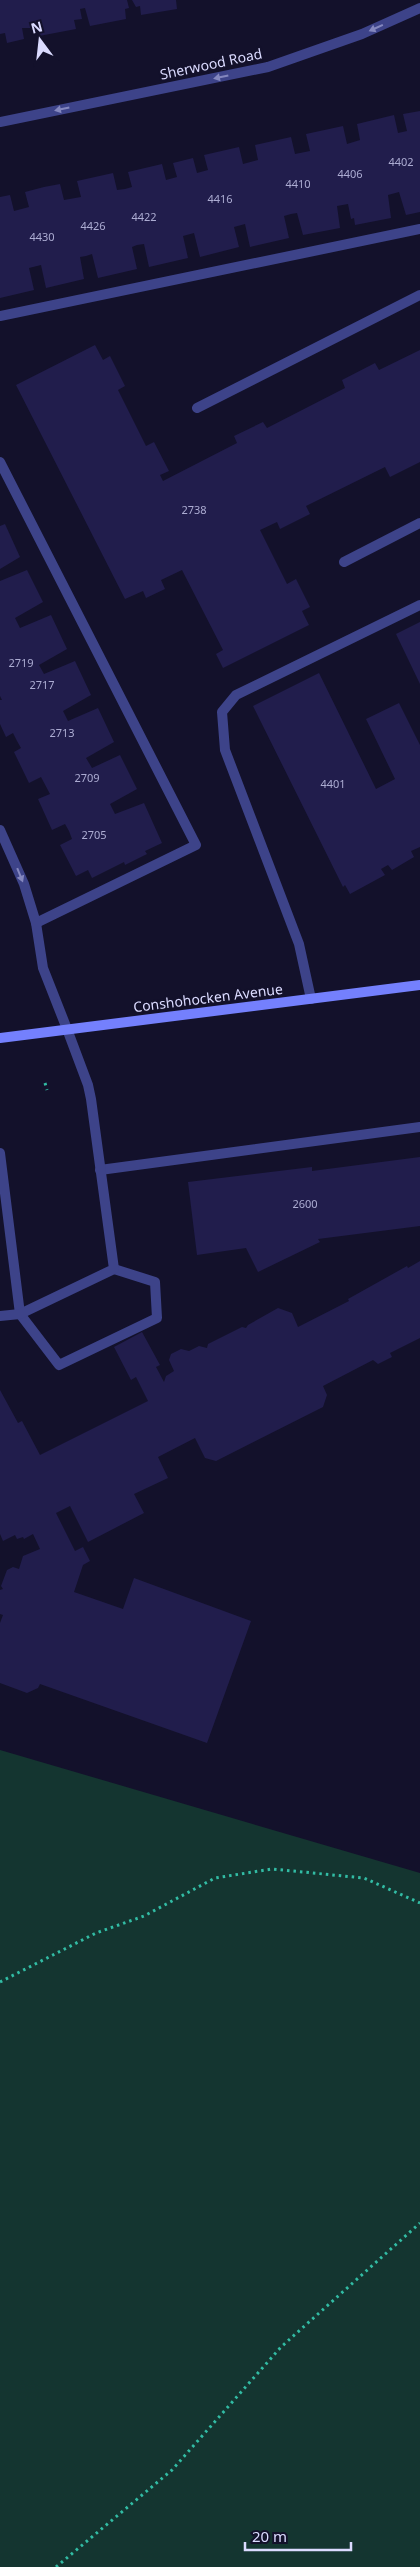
<svg xmlns="http://www.w3.org/2000/svg" width="420" height="2567" viewBox="0 0 420 2567" font-family="'Noto Sans',sans-serif">
<style>
.green{fill:#143530}
.building{fill:#211d4c}
.lines{fill:none;stroke-linecap:round;stroke-linejoin:round}
.path{stroke:#32bca4;stroke-width:3;stroke-dasharray:2.5 4;stroke-linecap:butt}
.lane{stroke:#3d4389;stroke-width:10}
.street{stroke:#3d4389;stroke-width:10}
.secondary{stroke:#7480fd;stroke-width:10}
.oneway{fill:#8487be}
.labels{text-anchor:middle;stroke-width:4.5;stroke-linejoin:round;paint-order:stroke}
.number-label{font-size:11px;fill:#acacd2}
.street-label{font-size:14px;fill:#dbdbff;stroke:#13112b}
</style>
<rect width="100%" height="100%" fill="#13112b"/>
<!-- green -->
<path class="green" d="M0 1750 420 1873V2567H0Z"/>
<!-- building -->
<g class="building">
<path d="M0 0H127L129 8 125 9 126 19 90 26 85 8 80 9 82 19 74 20 76 29 39 36 37 28H22L24 39 7 43 5 33 0 34Z"/>
<path d="M132 0H176L177 9 141 15 140 6 136 7Z"/>
<path d="M420 111V212L406 215 399 192 388 195 391 218 355 225 354 218 351 219 348 204 337 206 340 228 303 235 297 213 291 214 284 216 289 238 250 247 245 224 234 227 239 247 200 257 194 233 183 236 188 258 149 267 144 244 137 245 132 247 137 269 98 278 92 254 86 256 80 257 84 279 46 288 41 265 29 268 34 290 0 298V197L10 195 14 211 29 207 25 192 44 187 60 184 64 200 81 197 77 181 113 173 117 190 125 189 132 187 128 172 162 164 166 180 177 177 173 163 193 158 197 173 208 170 204 155 239 147 243 164 258 160 255 145 291 137 295 154 310 151 306 134 343 126 347 144 360 140 357 124 394 115 398 133 407 131 403 114Z"/>
<path d="M95 345 103 360 110 356 125 386 118 390 146 446 154 442 169 471 160 475 163 481 237 443 234 436 263 422 267 428 345 388 342 380 375 363 379 370 420 350V462L390 477 385 467 306 506 310 514 280 529 277 522 260 530 287 584 296 579 310 607 302 611 309 625 223 668 216 654 223 650 182 570 161 580 165 589 146 598 143 591 125 599 16 385Z"/>
<path d="M5 524 20 557 0 569V526Z"/>
<path d="M27 570 43 602 15 618 20 628 51 615 67 649 39 665 44 674 75 661 91 695 63 711 68 721 98 708 114 742 86 758 92 768 120 755 137 789 110 804 115 814 144 803 162 843 145 851 147 854 125 865 124 862 92 878 88 870 76 876 60 845 72 839 69 831 65 824 52 830 38 799 50 794 41 777 29 783 14 752 21 748 17 741 13 733 6 737 0 724V700H2L0 696V581Z"/>
<path d="M420 622V684L396 634Z"/>
<path d="M319 673 376 789 395 779 366 719 399 703 420 745V847L411 851 414 857 392 870 388 865 381 869 385 875 350 894 345 885 343 887 253 706Z"/>
<path d="M420 1157V1226L318 1239 320 1242 258 1272 246 1248 197 1255 188 1182 312 1167V1171Z"/>
<path d="M420 1261V1338L390 1353 392 1357 378 1364 373 1360 323 1386 327 1395 323 1407 216 1461 205 1458 195 1438 158 1457 168 1478 134 1494 144 1513 88 1542 70 1506 56 1513 75 1551 83 1547 90 1561 83 1565 74 1592 123 1609 134 1578 251 1621 207 1743 40 1684 38 1688 27 1693 0 1683V1623L3 1615 0 1614V1590L3 1589 1 1586 7 1570 13 1567 19 1569 23 1556 40 1549 33 1534 24 1539 23 1537 17 1539 15 1535 3 1541 0 1534V1390L18 1423 22 1421 40 1455 148 1401 136 1377 131 1380 114 1347 142 1332 160 1365 156 1367 164 1382 166 1376 174 1371 169 1360 171 1354 181 1349 189 1351 199 1346 207 1348 208 1344 242 1327 246 1328 248 1325 278 1308 292 1313 298 1327 349 1301 348 1299 407 1266 408 1268Z"/>
</g>
<g class="lines">
<!-- path -->
<g class="path">
<path d="M45 1083 47 1090"/>
<path d="M0 1982 96 1933 144 1916 215 1878 272 1869 364 1878 420 1903"/>
<path d="M56 2567 172 2470 281 2347 420 2223"/>
</g>
<!-- lane -->
<g class="lane">
<path d="M0 316 420 229"/>
<path d="M197 408 420 295"/>
<path d="M0 462 196 845 36 923"/>
<path d="M344 562 420 523"/>
<path d="M311 999 299 944 225 750 222 712 236 695 420 605"/>
<path d="M0 1153 20 1314 59 1365 157 1318 155 1282 114 1269"/>
<path d="M100 1170 420 1127"/>
<path d="M0 1316 20 1314 114 1269 91 1099 88 1085 67 1029"/>
</g>
<!-- street -->
<g class="street">
<path d="M0 122 268 67 362 34 420 8"/>
<path d="M0 830 24 884 36 923 43 968 67 1029"/>
</g>
<!-- secondary -->
<path class="secondary" d="M0 1038 420 985"/>
</g>
<!-- one-way arrows -->
<defs><path id="oneway-solid" d="M-6-.8H1V-3.2L6.5 0L1 3.2V.8H-6Z" transform="scale(1.25)"/></defs>
<g class="oneway">
<use href="#oneway-solid" transform="translate(376 28) rotate(156)"/>
<use href="#oneway-solid" transform="translate(221 77) rotate(168)"/>
<use href="#oneway-solid" transform="translate(62 109) rotate(168)"/>
<use href="#oneway-solid" transform="translate(20 875) rotate(68)"/>
</g>
<g class="labels">
<!-- number labels -->
<g class="number-label">
<text x="401" y="166">4402</text>
<text x="350" y="178">4406</text>
<text x="298" y="188">4410</text>
<text x="220" y="203">4416</text>
<text x="144" y="221">4422</text>
<text x="93" y="230">4426</text>
<text x="42" y="241">4430</text>
<text x="194" y="514">2738</text>
<text x="21" y="667">2719</text>
<text x="42" y="689">2717</text>
<text x="62" y="737">2713</text>
<text x="87" y="782">2709</text>
<text x="333" y="788">4401</text>
<text x="94" y="839">2705</text>
<text x="305" y="1208">2600</text>
</g>
<!-- street labels -->
<g class="street-label">
<text transform="translate(211 64) rotate(-12)" y="5">Sherwood Road</text>
<text transform="translate(208 998) rotate(-7)" y="5">Conshohocken Avenue</text>
</g>
</g>
<!-- north arrow -->
<g transform="translate(40 40) rotate(345)" stroke="#13112b" stroke-width="4" paint-order="stroke">
<path d="M0-4L9 19L0 12L-9 19Z" fill="#dbdbff"/>
<text y="-8" font-size="14" font-weight="bold" text-anchor="middle" fill="#dbdbff">N</text>
</g>
<!-- scale -->
<path d="M245 2542v8h106v-8" fill="none" stroke="#dbdbff" stroke-width="2.5"/>
<text x="252" y="2542" font-size="15" fill="#dbdbff" stroke="#13112b" stroke-width="4" paint-order="stroke">20 m</text>
</svg>
